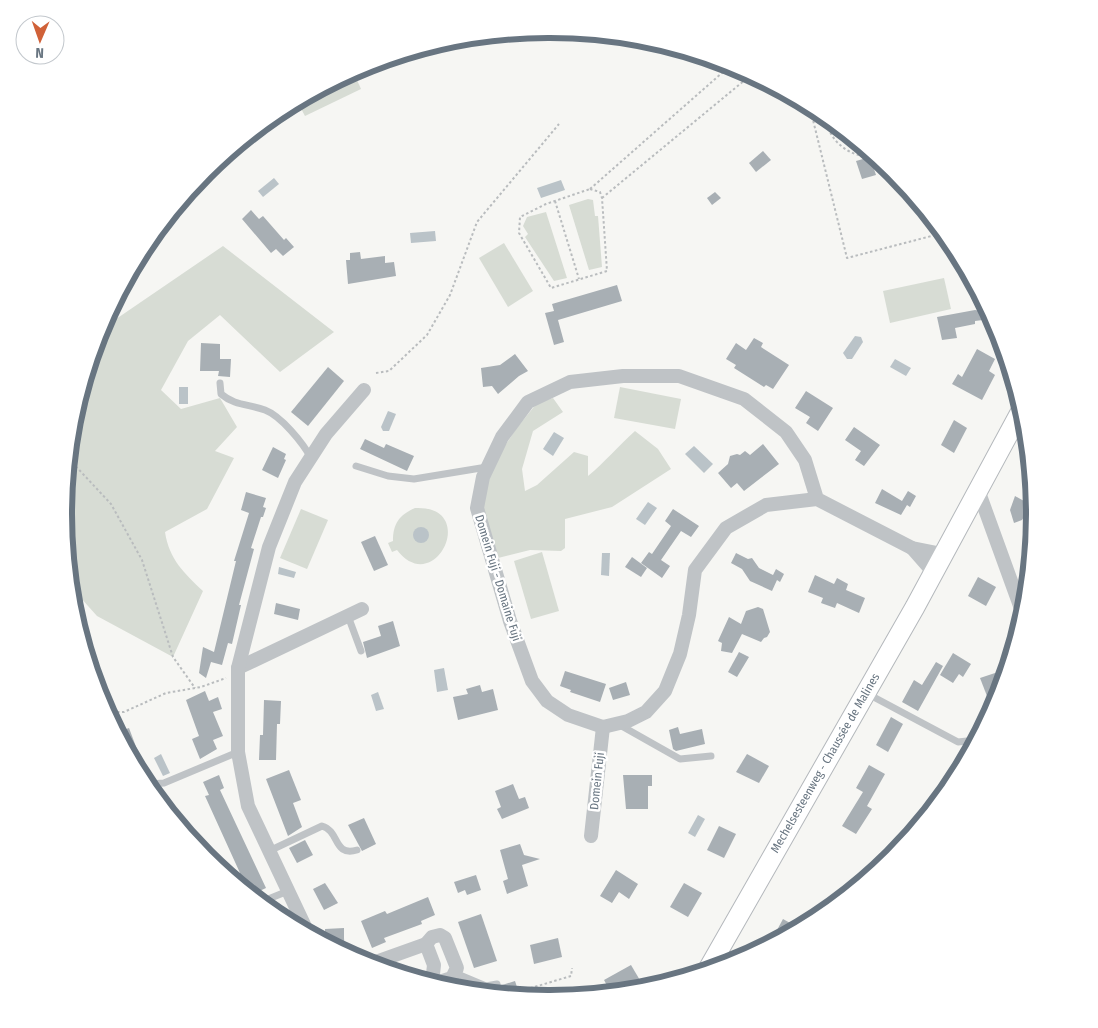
<svg xmlns="http://www.w3.org/2000/svg" width="1098" height="1028" viewBox="0 0 1098 1028" font-family="'Fira Sans Condensed',sans-serif">
<style>
.green{fill:#d7dcd4}
.water{fill:#bac3c8}
.building{fill:#a8afb4}
.lines{fill:none;stroke-linecap:round;stroke-linejoin:round}
.secondary-casing{stroke:#b4b8bc;stroke-width:21}
.path{stroke:#b9bcbe;stroke-width:2;stroke-dasharray:2.5 2.5;stroke-linecap:butt}
.service{stroke:#bfc3c6;stroke-width:7}
.minor{stroke:#bfc3c6;stroke-width:14}
.secondary{stroke:#fff;stroke-width:19}
.labels{text-anchor:middle;stroke-width:5;stroke-linejoin:round;paint-order:stroke}
.street-label{font-size:12px;fill:#687581;stroke:#fff}
.rim{fill:none;stroke:#687581;stroke-width:6}
</style>
<rect width="100%" height="100%" fill="#f6f6f3"/>
<!-- green -->
<g class="green">
<path d="M353 71 361 89 305 116 297 101Z"/>
<path d="M588 199 593 200 595 216H598L602 267 589 270 569 205Z"/>
<path d="M546 212 567 278 554 281 525 237 528 234 523 226 527 217Z"/>
<path d="M504 243 533 291 508 307 479 258Z"/>
<path d="M223 246 334 332 280 372 220 315 188 341 161 390 181 409 220 398 237 427 215 451 234 458 207 509 165 532C169 559 184 573 203 591L173 657 97 616 71 587 64 514 73 419 100 330Z"/>
<path d="M944 278 951 309 890 323 883 291Z"/>
<path d="M620 387 681 399 675 429 614 418Z"/>
<path d="M553 398 563 412 533 431 522 469 525 491 537 485 574 452 588 456V476C605 462 618 446 635 431L658 449 671 469 612 507 565 519V548L561 551 530 550 498 558 481 507 487 473 516 429 537 403Z"/>
<path d="M415 508C480 505 435 599 397 550L392 552 388 543 393 541C393 524 399 515 415 508Z"/>
<path d="M301 509 328 520 307 569 280 558Z"/>
<path d="M542 552 559 611 531 619 514 561Z"/>
</g>
<!-- water -->
<g class="water">
<path d="M274 178 279 184 263 197 258 191Z"/>
<path d="M561 180 565 190 541 198 537 188Z"/>
<path d="M435 231 436 241 411 243 410 233Z"/>
<path d="M855 336 861 337 863 342 852 359H847L843 353Z"/>
<path d="M895 359 911 368 906 376 890 367Z"/>
<rect x="179" y="387" width="9" height="17"/>
<path d="M388 411 396 414 389 431H383L381 427Z"/>
<path d="M554 432 564 438 553 456 543 449Z"/>
<path d="M694 446 713 464 704 473 685 454Z"/>
<path d="M648 502 657 508 645 525 636 519Z"/>
<circle cx="421" cy="535" r="8"/>
<path d="M602 553H610L609 576 601 575Z"/>
<path d="M279 567 296 572 294 578 278 574Z"/>
<path d="M444 668 448 690 437 692 434 670Z"/>
<path d="M378 692 384 709 376 711 371 695Z"/>
<path d="M161 754 170 773 163 776 154 758Z"/>
<path d="M941 785 949 788 937 803 934 801Z"/>
<path d="M698 815 705 819 695 837 688 833Z"/>
</g>
<!-- building -->
<g class="building">
<path d="M763 151 771 160 756 172 749 163Z"/>
<path d="M870 157 876 175 862 179 856 161Z"/>
<path d="M715 192 721 198 712 205 707 198Z"/>
<path d="M251 210 259 219 263 216 284 240 286 238 294 247 283 256 276 249 271 253 242 219Z"/>
<path d="M360 252 361 259 385 256V263L394 262 396 276 348 284 346 260H350V253Z"/>
<path d="M617 285 622 301 558 320 564 342 554 345 545 313 554 311 552 304Z"/>
<path d="M975 310 981 311 983 320 975 321V324L955 328 957 338 942 340 937 317Z"/>
<path d="M754 338 763 343 761 347 789 365 773 389 766 385 764 387 734 368 736 365 726 359 736 343 746 350Z"/>
<path d="M201 343 220 344V359H231L230 377 218 376 219 371H200Z"/>
<path d="M977 349 995 359 989 371 995 375 982 400 952 384 958 374 962 377Z"/>
<path d="M515 354 528 371 519 376 498 394 492 386 483 387 481 368 500 365Z"/>
<path d="M328 367 344 381 308 426 291 412Z"/>
<path d="M806 391 833 408 818 431 806 423 810 417 795 408Z"/>
<path d="M954 420 967 428 954 453 941 445Z"/>
<path d="M854 427 880 445 864 466 855 460 861 451 845 440Z"/>
<path d="M365 439 384 448 386 444 414 456 407 471 360 449Z"/>
<path d="M763 444 779 464 744 491 737 483 731 488 718 473 728 464 730 456 737 454 740 455 745 451 750 455Z"/>
<path d="M273 447 286 454 284 459 286 460 278 478 262 470Z"/>
<path d="M882 489 902 501 908 491 916 496 910 507 907 505 901 515 875 503Z"/>
<path d="M246 492 266 498 263 507 266 508 263 517H261L251 548 254 549 239 605H241L232 644 228 643 222 665 211 662 206 678 199 673 203 647 214 652 236 561H234L249 513 241 510Z"/>
<path d="M1015 496 1031 505 1022 520 1014 523 1010 510Z"/>
<path d="M673 509 699 526 691 537 681 531 661 560 670 566 662 578 641 563 649 552 652 554 671 526 665 521Z"/>
<path d="M375 536 388 565 374 571 361 542Z"/>
<path d="M736 553 748 559 752 558 759 568 773 575 776 569 784 574 780 582 777 580 772 591 750 581 742 569 731 563Z"/>
<path d="M632 557 647 568 641 577 625 567Z"/>
<path d="M815 575 834 584 837 578 848 584 846 590 865 598 859 613 837 603 835 608 821 603 823 598 808 592Z"/>
<path d="M978 577 996 587 986 606 968 596Z"/>
<path d="M276 603 300 609 298 620 274 614Z"/>
<path d="M758 607 763 609 770 632 767 637 764 638 761 642 742 634 732 653 721 651 722 643 718 641 729 617 741 624 746 611Z"/>
<path d="M393 621 400 646 367 658 363 642 381 636 378 626Z"/>
<path d="M739 652 749 657 737 677 728 672Z"/>
<path d="M953 653 971 664 963 677 959 674 953 683 940 675Z"/>
<path d="M936 662 943 666 918 711 902 702 914 680 922 685Z"/>
<path d="M565 671 606 684 600 702 570 692 571 690 560 686Z"/>
<path d="M995 673 1001 688 992 709 980 678Z"/>
<path d="M626 682 630 695 613 700 609 688Z"/>
<path d="M480 685 482 692 493 689 498 710 458 720 453 697 468 694 466 689Z"/>
<path d="M205 691 209 701 218 697 222 709 213 712 223 736 213 740 217 749 200 759 192 739 199 736 186 700Z"/>
<path d="M264 700 281 701 280 724H277L276 760H259L260 735H263Z"/>
<path d="M891 717 903 724 888 752 876 745Z"/>
<path d="M678 727 680 734 702 729 705 744 676 751 673 749 669 730Z"/>
<path d="M129 728 141 760 135 764 118 732Z"/>
<path d="M747 754 769 766 759 783 736 772Z"/>
<path d="M869 765 885 774 867 806 872 809 856 834 842 826 863 792 856 788Z"/>
<path d="M289 770 301 800 293 803 302 827 288 836 266 779Z"/>
<path d="M219 775 224 788 220 790 266 888 251 895 242 887 236 875 240 873 205 796 209 795 203 782Z"/>
<path d="M623 775H652V786H648V809H626Z"/>
<path d="M513 784 519 799 525 797 529 808 502 819 497 809 501 807 495 791Z"/>
<path d="M364 818 376 844 362 851 348 825Z"/>
<path d="M719 826 736 834 724 858 707 850Z"/>
<path d="M305 840 313 855 297 863 289 848Z"/>
<path d="M520 844 524 855 540 859 522 865 528 886 507 894 503 881 508 879 500 850Z"/>
<path d="M616 870 638 884 629 899 619 892 612 903 600 896Z"/>
<path d="M476 875 481 890 467 895 465 890 458 893 454 882Z"/>
<path d="M325 883 338 903 324 910 313 889Z"/>
<path d="M684 883 702 893 688 917 670 907Z"/>
<path d="M428 897 435 915 421 921 422 924 384 938 386 942 372 948 361 921 385 911 387 914Z"/>
<path d="M481 914 497 961 474 968 458 922Z"/>
<path d="M783 919 799 928 770 943Z"/>
<path d="M344 928V938L345 953 325 942V929Z"/>
<path d="M558 938 562 957 534 964 530 945Z"/>
<path d="M631 965 641 982 623 992 611 993 604 980Z"/>
<path d="M515 981 520 996 481 993 498 989 502 985Z"/>
</g>
<g class="lines">
<defs>
<path id="secondary" d="M707 971 915 607 1022 409"/>
</defs>
<!-- secondary casing -->
<use href="#secondary" class="secondary-casing"/>
<!-- path -->
<g class="path">
<path d="M794 98 813 120 847 258 943 233"/>
<path d="M828 118C825 135 844 152 859 155"/>
<path d="M814 119 822 113"/>
<path d="M590 189 600 192 602 198 607 271 551 288 519 233 520 217 546 204Z"/>
<path d="M590 189 731 65"/>
<path d="M602 198 751 75"/>
<path d="M555 201 579 279"/>
<path d="M376 373 389 371 427 335 450 295 477 222 559 124"/>
<path d="M69 459 111 504 142 560 173 657 195 688"/>
<path d="M107 712H124L166 693 201 687 226 678"/>
<path d="M535 998 531 988 571 976 572 968"/>
</g>
<!-- service -->
<g class="service">
<path d="M220 383 221 394C235 406 249 404 265 410 281 416 303 443 311 458"/>
<path d="M356 466 388 476 414 479 487 467"/>
<path d="M348 616 361 651"/>
<path d="M866 693 958 742 976 740"/>
<path d="M618 724 680 759 711 756"/>
<path d="M140 765 150 784 164 783 238 752"/>
<path d="M269 851 322 826C340 831 333 857 357 850"/>
<path d="M261 902 288 891"/>
<path d="M455 973 486 986 497 984"/>
<path d="M596 991 598 994"/>
</g>
<!-- minor -->
<g class="minor">
<path d="M978 490 1023 614"/>
<path d="M817 499 766 505 726 528 695 570 689 615 680 654 665 691 646 712 628 721 603 727 568 715 547 701 532 681 510 621 477 508 483 477 502 437 528 402 570 382 623 376H679L744 399 786 432 805 460 817 499 912 548 942 554"/>
<path d="M912 548 933 572"/>
<path d="M238 668 362 609"/>
<path d="M591 836 603 727"/>
<path d="M308 933 248 806 238 752V668L269 547 295 482 326 434 364 390"/>
<path d="M370 964 426 944"/>
<path d="M432 983 434 965 426 944 432 937 440 935 445 938 457 968 452 978 433 984"/>
</g>
<!-- secondary -->
<use href="#secondary" class="secondary"/>
</g>
<g class="labels">
<!-- street labels -->
<g class="street-label">
<text transform="translate(498 578) rotate(73)" y="4">Domein Fuji - Domaine Fuji</text>
<text transform="translate(825 763) rotate(-60)" y="4">Mechelsesteenweg - Chaussée de Malines</text>
<text transform="translate(597 781) rotate(-84)" y="4">Domein Fuji</text>
</g>
</g>
<!-- crop -->
<path d="M0 0H1098V1028H0ZM548 38H550A476 476 0 0 1 1026 514V514A476 476 0 0 1 550 990H548A476 476 0 0 1 72 514V514A476 476 0 0 1 548 38Z" fill="#fff" fill-rule="evenodd"/>
<path class="rim" d="M548 38H550A476 476 0 0 1 1026 514V514A476 476 0 0 1 550 990H548A476 476 0 0 1 72 514V514A476 476 0 0 1 548 38Z"/>
<!-- north arrow -->
<g transform="translate(40 40) rotate(182)"><circle r="24" fill="#ffffff" stroke="#c3c8cd"/>
<path d="M0-4L9 19L0 12L-9 19Z" fill="#d06138"/>
<text y="-8" font-size="14" font-weight="bold" text-anchor="middle" fill="#687581">N</text>
</g>
</svg>
